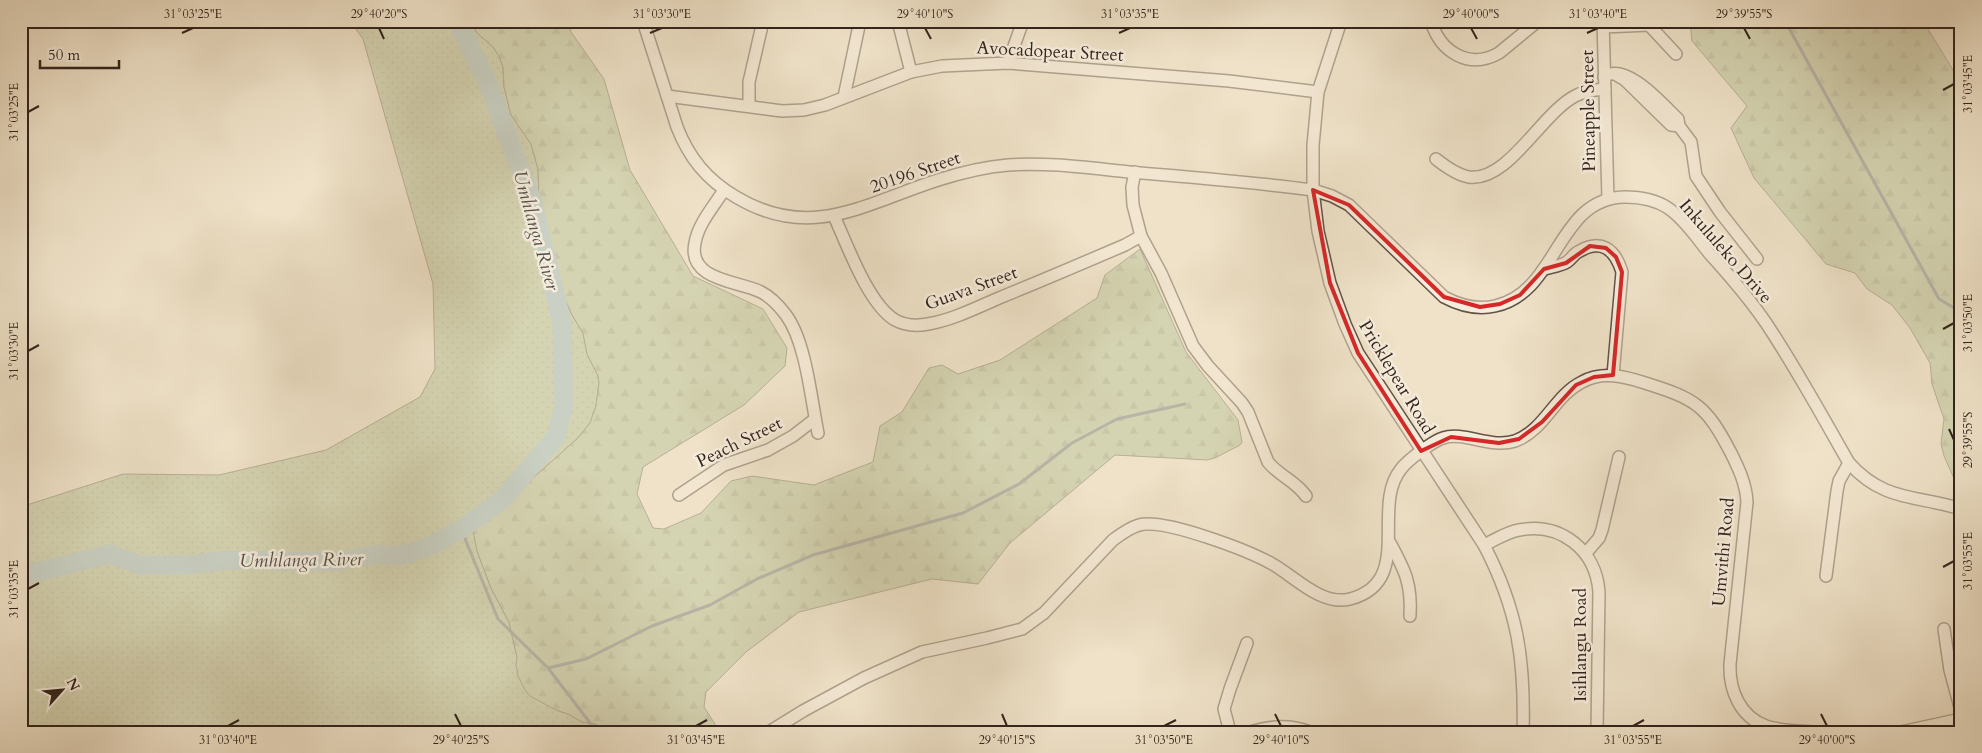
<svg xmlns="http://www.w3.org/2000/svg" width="1982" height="753" viewBox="0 0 1982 753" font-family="Cardo,serif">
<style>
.grass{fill:url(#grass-dots);stroke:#75735a}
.forest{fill:url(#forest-firs);stroke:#75735a}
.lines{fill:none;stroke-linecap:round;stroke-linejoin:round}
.stream{stroke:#737f7e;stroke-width:3}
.river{stroke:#9dbcbf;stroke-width:19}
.minor-casing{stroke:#625347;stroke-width:14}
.minor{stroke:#f5ecdb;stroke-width:11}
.marked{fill:none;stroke:#d62828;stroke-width:4;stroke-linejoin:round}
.ticks{fill:none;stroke:#33231c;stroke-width:2}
.labels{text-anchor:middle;stroke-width:5;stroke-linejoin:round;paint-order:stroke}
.street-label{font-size:18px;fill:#33231c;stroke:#f5ecdb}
.water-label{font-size:19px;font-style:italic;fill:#53514d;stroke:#f5ecdb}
.neatline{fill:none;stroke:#33231c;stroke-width:2}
.ticks-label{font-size:12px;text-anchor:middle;fill:#33231c}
</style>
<defs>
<pattern id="grass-dots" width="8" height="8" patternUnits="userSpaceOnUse" patternTransform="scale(1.25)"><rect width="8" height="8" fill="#b7c397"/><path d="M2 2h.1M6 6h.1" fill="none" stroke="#9ea782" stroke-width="1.8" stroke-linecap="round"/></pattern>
<pattern id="forest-firs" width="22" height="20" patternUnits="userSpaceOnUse" patternTransform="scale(1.25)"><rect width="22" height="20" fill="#b7c397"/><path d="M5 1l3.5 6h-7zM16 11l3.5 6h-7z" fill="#9ea782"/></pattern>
</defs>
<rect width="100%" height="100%" fill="#efe2c8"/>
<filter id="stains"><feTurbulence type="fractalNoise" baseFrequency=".004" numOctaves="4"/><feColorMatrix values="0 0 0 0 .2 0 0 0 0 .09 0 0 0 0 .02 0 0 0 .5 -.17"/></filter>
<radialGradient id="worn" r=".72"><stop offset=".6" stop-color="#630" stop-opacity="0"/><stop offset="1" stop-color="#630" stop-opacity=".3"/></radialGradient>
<!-- grass -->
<path class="grass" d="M350 21H470L477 33 493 47 499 56 503 67 504 87 511 115 531 144 538 169 539 198 546 234 561 290 572 315 583 333 587 354 598 376 599 383 596 406 590 423 578 438 497 510 483 517 477 551 491 588 509 622 517 657 516 665 556 710 568 714 582 722 596 724 603 732H21V510L27 505 123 474 219 475 326 450 420 397 435 369 433 284 363 39Z"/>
<!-- forest -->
<g class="forest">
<path d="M470 21H567L571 32 604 79 630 170 693 276 763 309 787 348 785 366 744 405 643 467 637 494 653 528 664 529 701 513 731 481 752 476 814 485 873 462 880 426 902 412 929 368 942 365 958 374 1000 360 1097 298 1105 275 1140 249 1186 352 1238 420 1242 442 1240 445 1215 458 1207 460 1115 455 1010 543 978 584 932 579 799 612 746 652 706 692 704 707 715 724 712 732H603L596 724 582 722 568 714 556 710 530 696 525 690 518 676 516 665 517 657 509 622 491 588 477 551 473 531 483 517 497 510 578 438 590 423 596 406 599 383 598 376 587 354 583 333 572 315 561 290 546 234 539 198 538 169 531 144 511 115 504 87 503 67 499 56 493 47 477 33Z"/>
<path d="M1690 21H1923L1961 83V494L1944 456 1941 444 1944 419 1932 384 1930 363 1910 328 1892 305 1867 289 1855 273 1826 264 1754 178 1731 128 1747 106 1692 41Z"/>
</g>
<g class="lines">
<!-- stream -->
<g class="stream">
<path d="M1785 21 1939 299 1961 312"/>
<path d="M461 529 498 619 548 668 597 732"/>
<path d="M548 668 586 659 652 626 710 605 757 579 813 555 963 513 1019 484 1072 443 1117 419 1185 404"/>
</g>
<!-- river -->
<path class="river" d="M21 576 110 554 140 565H187L231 560 334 562 380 554 396 556 415 552 434 544 461 529 501 501 556 437 564 406 562 323 532 200 486 79 457 21"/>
<defs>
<g id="minor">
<path d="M643 21 677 127C689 158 707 180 736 197 811 242 866 203 938 180 960 173 984 167 1008 165 1048 162 1089 168 1129 172 1190 177 1252 182 1313 190L1332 196 1349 205 1444 297C1459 305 1477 310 1495 306 1559 292 1556 198 1625 197 1640 197 1656 200 1668 208 1684 219 1697 238 1709 253 1729 275 1749 298 1766 323 1796 368 1822 416 1849 463 1884 502 1916 495 1961 509"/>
<path d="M898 21 911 72"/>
<path d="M1341 21 1318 92 1313 145V190L1318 231 1330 283 1345 324 1358 353 1484 545C1518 610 1525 660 1523 732"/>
<path d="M1431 21C1440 52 1469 70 1499 53L1538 21"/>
<path d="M1603 21 1608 199"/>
<path d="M1649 25 1676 54"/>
<path d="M1603 27 1649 25 1656 21"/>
<path d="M1008 63 1023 21"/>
<path d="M1604 77C1626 61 1663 105 1678 119L1679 126 1671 125 1625 80 1615 74"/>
<path d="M667 96 782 111 804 110 825 105 911 72 942 66 1008 63 1229 81 1318 92"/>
<path d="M844 97 860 21"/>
<path d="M749 106V82L763 21"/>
<path d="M1679 126 1691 142 1696 176 1720 212 1757 259"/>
<path d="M1436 159C1446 167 1457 175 1469 177 1508 182 1541 114 1575 96 1584 91 1594 90 1605 89"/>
<path d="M1135 172 1132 187 1133 205 1141 236 1161 273 1193 346 1208 366 1242 403 1248 412 1268 462C1279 476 1296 481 1306 496"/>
<path d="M724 190C714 206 698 224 695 243 687 281 740 281 761 292 771 297 780 307 786 315 806 342 811 399 818 433"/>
<path d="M834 216C847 244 868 304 895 320 904 325 917 326 928 324 952 320 976 308 999 298 1041 281 1083 263 1125 245L1141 236"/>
<path d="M1544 269C1551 267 1561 266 1567 262 1571 259 1574 254 1578 252 1601 238 1615 249 1622 272L1613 375"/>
<path d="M679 495 724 465 768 450 793 436 815 419"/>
<path d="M1389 541C1404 569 1412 582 1410 616"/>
<path d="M1484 545C1495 540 1507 532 1519 530 1561 522 1596 550 1599 592L1597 732"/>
<path d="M1586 553 1599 538 1602 530 1619 457"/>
<path d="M1826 576 1837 491 1839 481 1849 463"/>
<path d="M1944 629 1950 670 1961 711"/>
<path d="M769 732 803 711 864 678 922 652 987 638 1022 629 1044 613 1113 540C1121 534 1129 528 1139 525 1164 518 1250 551 1274 565 1296 578 1322 606 1350 599 1415 582 1370 507 1401 469 1407 461 1416 455 1424 449 1430 445 1436 440 1443 438 1464 431 1491 449 1515 441 1545 430 1554 396 1582 382 1602 371 1624 376 1645 383 1696 399 1706 405 1731 453 1739 469 1746 484 1747 502L1730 664C1729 690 1740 717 1766 726 1781 731 1798 731 1813 732"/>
<path d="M1230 732 1224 709 1230 689 1247 643"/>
<path d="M1250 732C1272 726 1289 724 1310 732"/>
<path d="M1901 732 1961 719"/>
</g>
</defs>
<!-- minor casing -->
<use href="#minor" class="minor-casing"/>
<!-- minor -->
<use href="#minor" class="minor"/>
</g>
<!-- marked area -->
<path d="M0 0H1982V753H0ZM1313 190 1349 205 1444 297 1480 307 1500 304 1520 295 1544 269 1566 263 1590 246 1606 248 1616 257 1622 272 1613 375 1594 377 1576 385 1542 422 1519 439 1499 443 1451 437 1421 451 1358 353 1330 283Z" fill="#efe2c8" fill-opacity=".55" fill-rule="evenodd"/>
<path class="marked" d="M1313 190 1349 205 1444 297 1480 307 1500 304 1520 295 1544 269 1566 263 1590 246 1606 248 1616 257 1622 272 1613 375 1594 377 1576 385 1542 422 1519 439 1499 443 1451 437 1421 451 1358 353 1330 283Z"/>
<!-- ticks -->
<path class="ticks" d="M379 28 384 39M925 28 931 39M1471 28 1477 39M1744 28 1750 39M182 33 193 28M650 33 662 28M1119 33 1130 28M1587 33 1598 28M1943 90 1954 84M28 112 39 106M1943 329 1954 323M28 351 39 345M1949 429 1954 440M1943 567 1954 561M28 589 39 583M455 714 461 726M1002 714 1007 726M1275 714 1281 726M1821 714 1827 726M228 726 239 720M696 726 707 720M1164 726 1176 720M1633 726 1644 720"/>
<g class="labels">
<!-- street labels -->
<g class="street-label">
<text transform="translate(1050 51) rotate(3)" y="6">Avocadopear Street</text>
<text transform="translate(1588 111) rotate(-91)" y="6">Pineapple Street</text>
<text transform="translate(915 172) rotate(-19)" y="6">20196 Street</text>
<text transform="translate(1726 251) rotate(49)" y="6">Inkululeko Drive</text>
<text transform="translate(971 288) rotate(-20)" y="6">Guava Street</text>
<text transform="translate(1397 377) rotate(59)" y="6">Pricklepear Road</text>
<text transform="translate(739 442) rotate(-26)" y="6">Peach Street</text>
<text transform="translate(1723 552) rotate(-85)" y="6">Umvithi Road</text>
<text transform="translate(1580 645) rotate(-90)" y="6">Isihlangu Road</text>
</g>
<!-- water labels -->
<g class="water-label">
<text transform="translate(537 230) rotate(74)" y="7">Umhlanga River</text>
<text transform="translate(301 559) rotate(-1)" y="7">Umhlanga River</text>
</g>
</g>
<!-- margin -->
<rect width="1982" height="753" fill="none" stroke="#efe2c8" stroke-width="55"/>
<!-- north arrow -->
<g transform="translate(62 690) rotate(63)" stroke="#f5ecdb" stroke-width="4" paint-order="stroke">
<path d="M0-4L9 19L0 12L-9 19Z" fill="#33231c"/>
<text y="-8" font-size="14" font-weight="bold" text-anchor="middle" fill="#33231c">N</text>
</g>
<!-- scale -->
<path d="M40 60v8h79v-8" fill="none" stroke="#33231c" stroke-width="2.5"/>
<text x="48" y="60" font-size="15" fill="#33231c" stroke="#f5ecdb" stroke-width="4" paint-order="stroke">50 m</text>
<rect x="28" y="28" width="1926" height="698" class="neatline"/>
<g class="ticks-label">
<text x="193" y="18">31°03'25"E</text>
<text x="379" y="18">29°40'20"S</text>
<text x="662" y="18">31°03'30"E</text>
<text x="925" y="18">29°40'10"S</text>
<text x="1130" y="18">31°03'35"E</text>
<text x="1471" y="18">29°40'00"S</text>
<text x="1598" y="18">31°03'40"E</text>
<text x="1744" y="18">29°39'55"S</text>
<text transform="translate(1968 84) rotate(-90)" y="4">31°03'45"E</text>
<text transform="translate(14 112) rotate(-90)" y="4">31°03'25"E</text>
<text transform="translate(1968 323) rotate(-90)" y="4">31°03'50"E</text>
<text transform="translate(14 351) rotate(-90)" y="4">31°03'30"E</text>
<text transform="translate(1968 440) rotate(-90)" y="4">29°39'55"S</text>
<text transform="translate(1968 561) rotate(-90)" y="4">31°03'55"E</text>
<text transform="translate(14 589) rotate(-90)" y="4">31°03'35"E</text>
<text x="228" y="744">31°03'40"E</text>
<text x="461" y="744">29°40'25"S</text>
<text x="696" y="744">31°03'45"E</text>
<text x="1007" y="744">29°40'15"S</text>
<text x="1164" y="744">31°03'50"E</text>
<text x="1281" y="744">29°40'10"S</text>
<text x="1633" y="744">31°03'55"E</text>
<text x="1827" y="744">29°40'00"S</text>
</g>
<rect width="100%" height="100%" filter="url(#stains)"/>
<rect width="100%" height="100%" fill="url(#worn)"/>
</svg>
